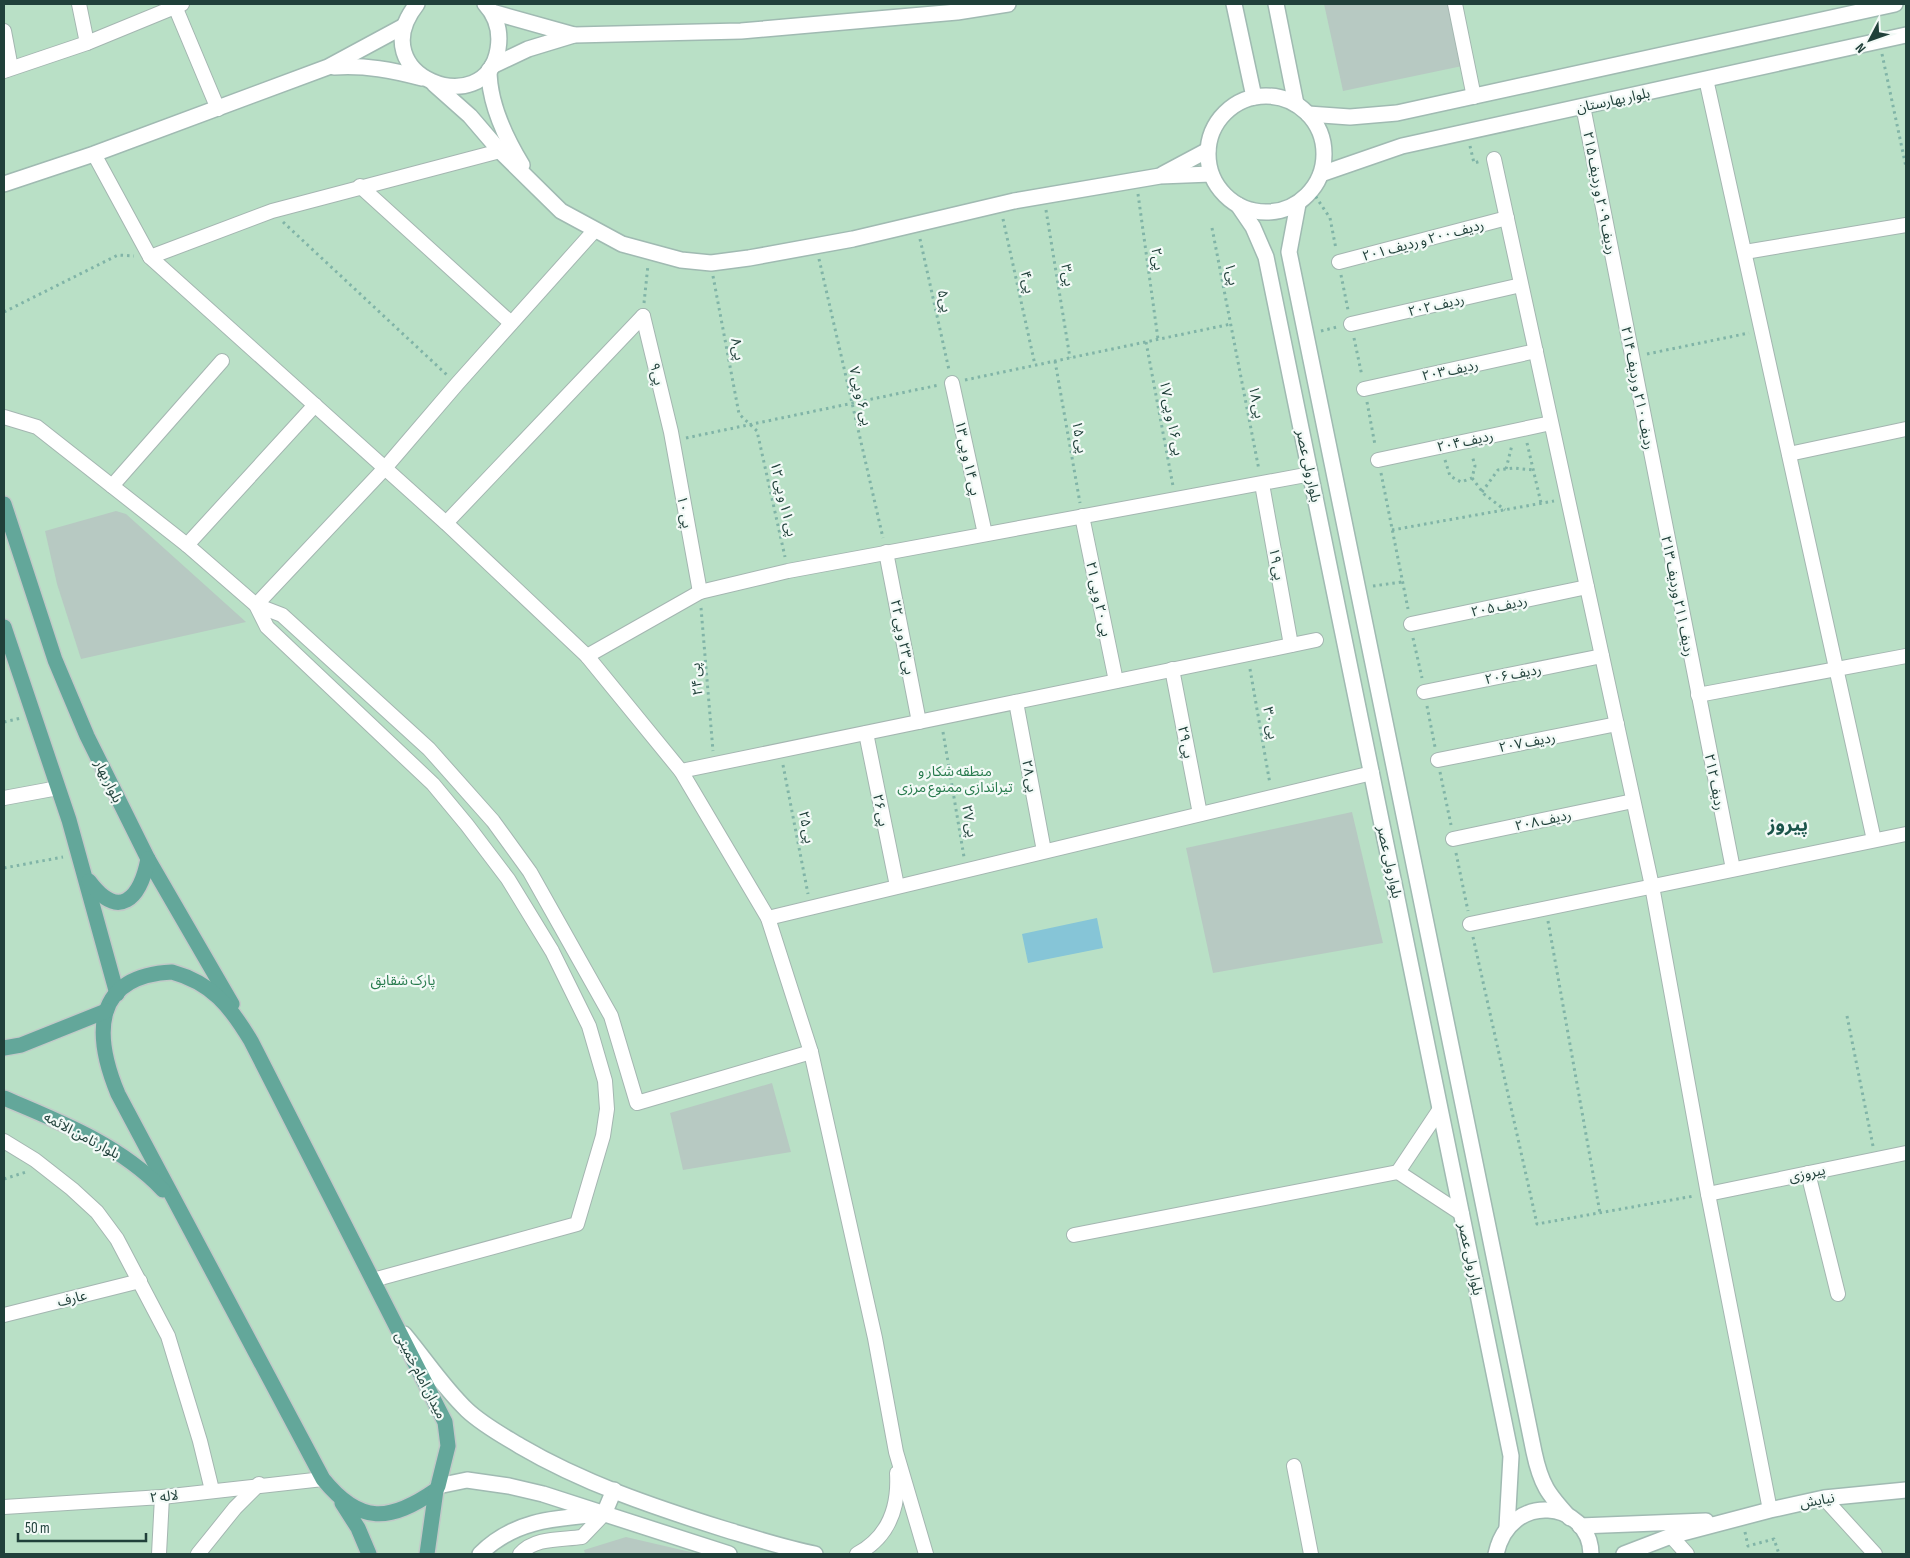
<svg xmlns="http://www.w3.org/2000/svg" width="1910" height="1558" viewBox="0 0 1910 1558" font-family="'Sofia Sans Condensed','Noto Sans Arabic',sans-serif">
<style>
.green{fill:#b9e0c6}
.water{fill:#86c5d7}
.building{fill:#b7c9c2}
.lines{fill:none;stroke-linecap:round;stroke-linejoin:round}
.street-casing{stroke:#a4b6b1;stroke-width:16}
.secondary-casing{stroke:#a0bab2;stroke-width:18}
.primary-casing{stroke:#c1cac8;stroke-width:18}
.path{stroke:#80b4a7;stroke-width:3;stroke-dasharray:2.5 4;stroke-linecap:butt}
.street{stroke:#fff;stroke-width:14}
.secondary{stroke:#fff;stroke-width:15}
.primary{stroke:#63a79a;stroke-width:15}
.labels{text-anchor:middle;stroke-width:4.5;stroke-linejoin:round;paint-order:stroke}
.street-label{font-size:14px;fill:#20403a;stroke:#f3faf7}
.park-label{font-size:14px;fill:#277b4d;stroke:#f3faf7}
.district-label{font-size:19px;font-weight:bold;fill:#1a544a;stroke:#f3faf7}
</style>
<rect width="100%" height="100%" fill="#e2eee9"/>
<!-- green -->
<rect class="green" x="4" y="4" width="1902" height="1550"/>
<!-- water -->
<path class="water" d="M1097 918 1103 948 1028 963 1022 934Z"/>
<!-- building -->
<g class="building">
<path d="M1324 4H1453L1467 65 1343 91Z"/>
<path d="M116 511 126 514 246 622 81 659 57 584 45 531Z"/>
<path d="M1352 812 1383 943 1213 973 1186 848Z"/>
<path d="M772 1083 791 1152 683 1170 670 1113Z"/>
<path d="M626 1537 699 1554H585L584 1550Z"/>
</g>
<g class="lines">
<defs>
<g id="street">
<path d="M79 4 87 43"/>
<path d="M174 4 218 109"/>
<path d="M1455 4 1474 97"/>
<path d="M4 31 11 68"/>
<path d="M4 71 87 43 182 4"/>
<path d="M1706 79 1874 840"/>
<path d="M1583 106 1733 869"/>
<path d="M94 154 150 257 446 523 587 656 681 771 768 918 811 1052 875 1338 896 1452 926 1554"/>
<path d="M1494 159 1652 886 1708 1194 1770 1510"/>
<path d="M360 186 511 323"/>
<path d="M594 231 457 384 385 468 256 605 282 615 429 749 493 821 530 872 611 1016 637 1103 811 1052"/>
<path d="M1745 252 1906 225"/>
<path d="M150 257 272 211 500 151"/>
<path d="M1339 262 1507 218"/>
<path d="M643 316 671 432 700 592"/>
<path d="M1351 324 1521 285"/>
<path d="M952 383 985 534"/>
<path d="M1364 389 1536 351"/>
<path d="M4 417 37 427 187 545 256 605 267 627 433 784 467 825 508 879 552 951 589 1026 605 1081 607 1109 603 1136 577 1224 373 1280"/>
<path d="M1789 454 1906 429"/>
<path d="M1378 460 1551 423"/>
<path d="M1262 484 1291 645"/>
<path d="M112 486 222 361"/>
<path d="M1082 516 1116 681"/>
<path d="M446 523 643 316"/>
<path d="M187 545 315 405"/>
<path d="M886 552 919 722"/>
<path d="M1411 624 1587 587"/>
<path d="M587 656 700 592 788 571 1311 474"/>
<path d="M1172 669 1200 814"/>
<path d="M1424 692 1602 656"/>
<path d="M1698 695 1906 656"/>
<path d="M1016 702 1044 851"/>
<path d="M866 733 897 886"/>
<path d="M1438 760 1617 724"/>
<path d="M681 771 1316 640"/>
<path d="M4 798 58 788"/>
<path d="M1453 839 1633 801"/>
<path d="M768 918 1372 773"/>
<path d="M1470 924 1906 834"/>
<path d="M4 1141 35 1160 72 1189 97 1212 117 1239 168 1336 200 1441 212 1490"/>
<path d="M1398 1172 1440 1109"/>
<path d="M1808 1173 1838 1294"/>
<path d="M1708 1194 1906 1153"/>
<path d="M1074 1235 1398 1172 1462 1214"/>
<path d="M4 1315 140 1281"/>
<path d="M1294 1466 1311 1554"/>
<path d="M1824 1498 1875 1554"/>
<path d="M4 1507 162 1497 323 1479"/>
<path d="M1671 1536 1687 1554"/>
<path d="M159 1554 162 1497"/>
<path d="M198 1554 235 1508 259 1484"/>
<path d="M520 1554C535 1537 561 1540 582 1537L604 1514"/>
<path d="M857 1554C889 1537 899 1507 897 1473"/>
</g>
<g id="secondary">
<path d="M417 4C360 76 486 123 498 49 501 31 497 17 485 4"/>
<path d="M1234 4 1254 97"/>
<path d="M1276 4 1296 104"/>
<path d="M492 12 574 35"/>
<path d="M492 66 528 49 574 35 741 31 957 12 1008 4"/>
<path d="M334 67C366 65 392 70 422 78"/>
<path d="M489 70C489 103 505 137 522 165"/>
<path d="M434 84 470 116 500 151 561 211 622 244 681 260 711 263 749 258 853 239 1014 201 1160 176 1211 174"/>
<circle cx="1266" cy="154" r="58"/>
<path d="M1308 114 1350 117 1397 113 1895 4"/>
<path d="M1163 174 1208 150"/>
<path d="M1321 174 1402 146 1906 35"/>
<path d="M4 184 94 154 328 67 404 26"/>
<path d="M1298 204 1289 252 1534 1452C1541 1485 1548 1494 1570 1518"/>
<path d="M1238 205 1253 227 1266 257 1511 1456 1507 1527"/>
<path d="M404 1334C425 1359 443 1387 467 1410 483 1425 502 1435 520 1446 583 1483 654 1507 724 1529 754 1538 784 1548 815 1554"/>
<path d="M438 1486 467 1480 509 1486 543 1494 729 1554"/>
<path d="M1580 1526 1706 1521"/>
<path d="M480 1554C515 1519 557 1518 604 1514L614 1490"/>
<path d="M1496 1554C1510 1490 1590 1501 1591 1554"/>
<path d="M1624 1554 1671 1536 1770 1510 1824 1498 1906 1490"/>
</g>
<g id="primary">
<path d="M4 504 55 660 87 736 148 859 232 1004"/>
<path d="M4 627 69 820 117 994"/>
<path d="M89 881C119 921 140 899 148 859"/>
<path d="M172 972C212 983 230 1006 251 1041L445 1422 448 1446 438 1486 436 1490C390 1522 360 1525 323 1479L118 1094C93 1034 93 976 172 972Z"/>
<path d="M4 1048 21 1045 106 1011"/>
<path d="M4 1098C61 1122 120 1145 163 1190"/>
<path d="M342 1503 358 1528 369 1554"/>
<path d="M427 1554 436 1490"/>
</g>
</defs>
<!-- street casing -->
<use href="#street" class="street-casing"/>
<!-- secondary casing -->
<use href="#secondary" class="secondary-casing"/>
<!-- primary casing -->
<use href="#primary" class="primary-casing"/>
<!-- path -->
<g class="path">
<path d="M1882 54 1906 167"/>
<path d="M1470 146 1474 163 1481 161"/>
<path d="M1312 191 1330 218 1336 249"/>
<path d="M1138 194 1158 339"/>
<path d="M1046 210 1070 358"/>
<path d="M1003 219 1035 365"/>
<path d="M283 222 447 375"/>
<path d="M1212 228 1259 470"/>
<path d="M920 239 949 370"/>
<path d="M819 259 883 538"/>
<path d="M1341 275 1348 310"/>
<path d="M713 276 739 414 757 431 785 557"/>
<path d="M644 303 648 265"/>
<path d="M4 312 118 255 134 256"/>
<path d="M1321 331 1337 327"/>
<path d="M1354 338 1362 376"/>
<path d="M1146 342 1173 486"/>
<path d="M1647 354 1749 333"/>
<path d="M1055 361 1080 503"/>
<path d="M965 380 1231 324"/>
<path d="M1367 402 1375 445"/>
<path d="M686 438 939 385"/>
<path d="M1527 443 1541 503"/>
<path d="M1445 460 1450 476 1461 482 1472 478 1475 466 1472 455"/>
<path d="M1506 469 1512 445"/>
<path d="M1381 473 1408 609"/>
<path d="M1472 478 1484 494 1505 510"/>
<path d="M1482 492 1498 470 1514 468 1533 470"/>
<path d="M1392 530 1554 501"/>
<path d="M1373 586 1402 582"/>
<path d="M701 608 713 751"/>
<path d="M1413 638 1422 678"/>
<path d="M1250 669 1270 784"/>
<path d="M1427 706 1435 747"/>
<path d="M4 722 21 718"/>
<path d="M943 732 964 857"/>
<path d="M783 765 808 894"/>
<path d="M1440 772 1451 825"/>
<path d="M1456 853 1468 911"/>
<path d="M4 868 63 857"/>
<path d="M1548 921 1600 1213"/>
<path d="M1473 937 1537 1224 1694 1196"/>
<path d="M1847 1016 1873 1146"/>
<path d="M4 1179 26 1172"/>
<path d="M1745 1532 1748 1546 1774 1539 1779 1554"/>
</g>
<!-- street -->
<use href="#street" class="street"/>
<!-- secondary -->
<use href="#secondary" class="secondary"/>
<!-- primary -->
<use href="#primary" class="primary"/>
</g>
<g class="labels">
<!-- street labels -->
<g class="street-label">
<text transform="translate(1613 100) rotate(-12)" y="5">بلوار بهارستان</text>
<text transform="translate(1600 193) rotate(79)" y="5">ردیف ۲۰۹ و ردیف ۲۱۵</text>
<text transform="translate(1423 240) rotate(-15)" y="5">ردیف ۲۰۰ و ردیف ۲۰۱</text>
<text transform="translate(1158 259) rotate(82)" y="5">پی۲</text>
<text transform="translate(1232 274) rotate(79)" y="5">پی۱</text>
<text transform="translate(1068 275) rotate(81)" y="5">پی۳</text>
<text transform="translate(1028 282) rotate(78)" y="5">پی۴</text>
<text transform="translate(945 301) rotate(78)" y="5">پی۵</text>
<text transform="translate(1436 305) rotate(-13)" y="5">ردیف ۲۰۲</text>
<text transform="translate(738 349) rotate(79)" y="5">پی۸</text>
<text transform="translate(1450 370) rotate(-12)" y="5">ردیف ۲۰۳</text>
<text transform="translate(657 374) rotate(76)" y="5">پی۹</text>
<text transform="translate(1638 388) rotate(79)" y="5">ردیف ۲۱۰ و ردیف ۲۱۴</text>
<text transform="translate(861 396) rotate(77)" y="5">پی ۶ و پی ۷</text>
<text transform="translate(1257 402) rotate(79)" y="5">پی ۱۸</text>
<text transform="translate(1172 418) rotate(79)" y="5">پی ۱۶ و پی ۱۷</text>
<text transform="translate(1080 437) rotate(80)" y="5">پی ۱۵</text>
<text transform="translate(1465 441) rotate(-12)" y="5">ردیف ۲۰۴</text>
<text transform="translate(968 458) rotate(78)" y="5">پی ۱۴ و پی ۱۳</text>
<text transform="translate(1309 466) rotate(78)" y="5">بلوار ولی عصر</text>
<text transform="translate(784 499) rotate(77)" y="5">پی ۱۱ و پی ۱۲</text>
<text transform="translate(685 512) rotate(80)" y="5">پی ۱۰</text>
<text transform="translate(1277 564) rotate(80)" y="5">پی ۱۹</text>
<text transform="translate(1678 596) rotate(79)" y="5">ردیف ۲۱۱ وردیف ۲۱۳</text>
<text transform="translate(1099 599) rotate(78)" y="5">پی ۲۰ و پی ۲۱</text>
<text transform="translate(1499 606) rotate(-12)" y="5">ردیف ۲۰۵</text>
<text transform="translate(903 637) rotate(79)" y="5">پی ۲۳ و پی ۲۲</text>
<text transform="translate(1513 674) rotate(-11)" y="5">ردیف ۲۰۶</text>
<text transform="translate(696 679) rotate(-95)" y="5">پی ۲۴</text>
<text transform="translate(1271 723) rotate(80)" y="5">پی ۳۰</text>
<text transform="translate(1186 742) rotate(79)" y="5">پی ۲۹</text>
<text transform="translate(1527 742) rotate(-11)" y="5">ردیف ۲۰۷</text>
<text transform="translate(1030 776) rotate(80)" y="5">پی ۲۸</text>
<text transform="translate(109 781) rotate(64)" y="5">بلوار بهار</text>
<text transform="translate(1715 782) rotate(79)" y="5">ردیف ۲۱۲</text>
<text transform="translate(881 810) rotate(79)" y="5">پی ۲۶</text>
<text transform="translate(1543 820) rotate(-12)" y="5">ردیف ۲۰۸</text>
<text transform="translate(970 821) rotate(80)" y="5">پی ۲۷</text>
<text transform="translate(807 827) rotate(79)" y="5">پی ۲۵</text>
<text transform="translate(1390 862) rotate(78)" y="5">بلوار ولی عصر</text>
<text transform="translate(82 1135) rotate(28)" y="5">بلوار ثامن الائمه</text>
<text transform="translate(1807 1173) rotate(-12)" y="5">پیروزی</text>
<text transform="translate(1471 1259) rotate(78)" y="5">بلوار ولی عصر</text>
<text transform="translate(72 1298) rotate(-14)" y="5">عارف</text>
<text transform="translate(421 1375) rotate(63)" y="5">میدان امام خمینی</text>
<text transform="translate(164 1496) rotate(-6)" y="5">لاله ۲</text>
<text transform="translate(1817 1500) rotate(-10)" y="5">نیایش</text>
</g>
<!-- park labels -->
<g class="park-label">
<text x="955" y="776">منطقه شکار و<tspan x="955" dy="16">تیراندازی ممنوع مرزی</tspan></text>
<text x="403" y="985">پارک شقایق</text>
</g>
<!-- district labels -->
<g class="district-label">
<text x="1788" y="831">پیروز</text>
</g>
</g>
<!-- border -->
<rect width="1910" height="1558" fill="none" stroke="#20403a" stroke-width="10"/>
<!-- north arrow -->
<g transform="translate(1870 40) rotate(229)" stroke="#f3faf7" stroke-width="4" paint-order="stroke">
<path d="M0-4L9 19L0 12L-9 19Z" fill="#20403a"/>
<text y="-8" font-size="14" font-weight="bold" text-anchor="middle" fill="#20403a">N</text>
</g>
<!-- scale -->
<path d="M18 1533v8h128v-8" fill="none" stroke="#20403a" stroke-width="2.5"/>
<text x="25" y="1533" font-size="15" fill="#20403a" stroke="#f3faf7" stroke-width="4" paint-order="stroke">50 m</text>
</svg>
